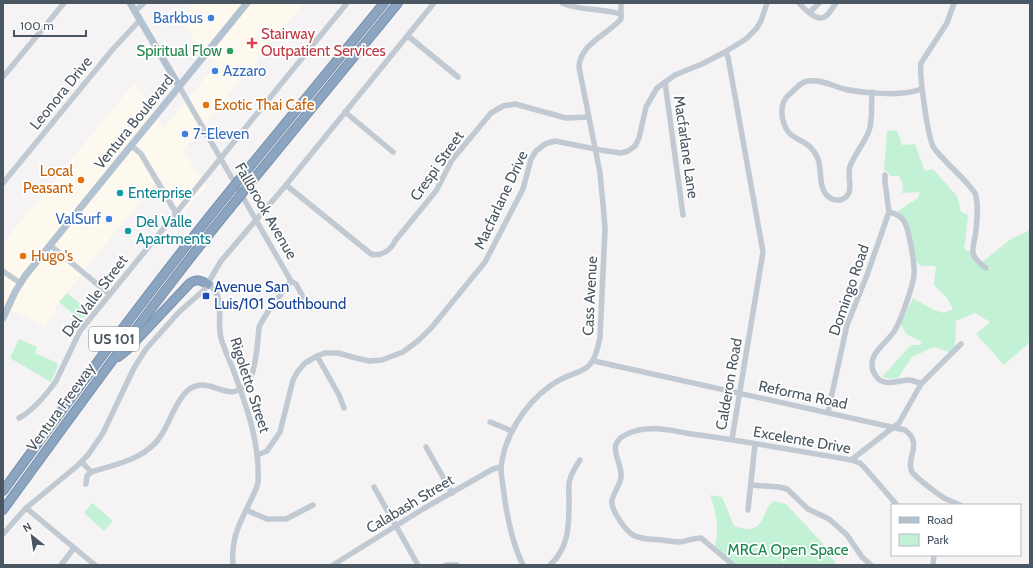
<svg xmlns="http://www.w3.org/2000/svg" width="1033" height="568" viewBox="0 0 1033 568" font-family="Cabin,sans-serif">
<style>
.commercial{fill:#fdf9ef}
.green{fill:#c3f1d5}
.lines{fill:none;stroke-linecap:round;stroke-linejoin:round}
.highway-casing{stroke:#7690ad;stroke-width:10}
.minor{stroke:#c1cad2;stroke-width:5.5}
.major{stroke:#b3c2d1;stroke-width:7}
.highway{stroke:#8ba5c1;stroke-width:8}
.highway-bridge-casing{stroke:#7690ad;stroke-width:10;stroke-linecap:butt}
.highway-bridge{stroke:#8ba5c1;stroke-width:8}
.shop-dot{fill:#3f7fe0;stroke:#fff;stroke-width:1.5}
.health-dot{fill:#e0444e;stroke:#fff;stroke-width:1.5}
.leisure-dot{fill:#2e9e5b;stroke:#fff;stroke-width:1.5}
.food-dot{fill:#e8710a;stroke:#fff;stroke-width:1.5}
.culture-dot{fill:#0f9aa8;stroke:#fff;stroke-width:1.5}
.transit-dot{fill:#1a4fb4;stroke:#fff;stroke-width:1.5}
.labels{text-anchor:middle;stroke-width:3.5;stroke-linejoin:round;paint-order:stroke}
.shield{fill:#fff;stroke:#808990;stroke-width:1}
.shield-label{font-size:14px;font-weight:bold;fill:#4a5661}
.shop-label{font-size:15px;fill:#366cbe;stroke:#fff;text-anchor:end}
.health-label{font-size:15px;fill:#be3a42;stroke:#fff;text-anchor:start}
.leisure-label{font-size:15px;fill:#27864d;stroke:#fff;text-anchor:end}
.street-label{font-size:15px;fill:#4a5661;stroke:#fff}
.food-label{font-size:15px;fill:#c56008;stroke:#fff;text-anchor:start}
.culture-label{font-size:15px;fill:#0d838f;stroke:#fff;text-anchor:start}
.transit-label{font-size:15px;fill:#164399;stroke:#fff;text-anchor:start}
.park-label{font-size:15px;fill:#17864f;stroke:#fff}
</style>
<rect width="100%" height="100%" fill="#f5f3f3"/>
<!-- commercial -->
<path class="commercial" d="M193 3H304L183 150 199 176 207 185 182 214 161 178 120 226 59 302 45 327 3 306V243L135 82 164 128 216 65 195 42 182 17Z"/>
<!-- green -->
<g class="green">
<path d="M897 130 902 145 915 144 925 171 933 169 957 196 961 212 968 215 965 243 964 247 966 251H971L976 263 988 270 990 268 982 262 1011 239 1030 230V342L1004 365 976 334 990 322 975 313 956 321 955 348 949 352 934 347 912 357 898 378 890 379 882 377 911 345H919L922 342 906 334 901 324 913 298 934 310 944 313 953 309 946 297 934 285 936 266H921L914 259 905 220 898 211 918 198 920 192 902 193 903 185 899 176H890L887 171 884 170 887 131Z"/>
<path d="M67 293 89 311 81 321 59 302Z"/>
<path d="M19 339 37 347 35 353 57 363V368L51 382 10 358Z"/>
<path d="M710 495 722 497 734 526C738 527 746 530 750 529 766 527 763 507 774 501L786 504 823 544 837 565H739L734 563 715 547C719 527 717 515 710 495Z"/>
<path d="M92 503 112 520V522L104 531 84 513Z"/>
</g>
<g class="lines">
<defs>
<g id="highway">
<path d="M243 175 384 3"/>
<path d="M248 186 398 3"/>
<path d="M118 357 127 350 190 283C197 278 201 281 208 284"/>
<path d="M3 491C77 389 151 288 230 191"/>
<path d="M3 510C79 406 154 301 235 202"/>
</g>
</defs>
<!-- highway casing -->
<use href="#highway" class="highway-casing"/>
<!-- minor -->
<g class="minor">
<path d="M562 3C580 11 601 8 620 14"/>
<path d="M799 3C804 9 818 23 826 16 830 13 833 7 836 3"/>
<path d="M954 3 947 23 921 63C919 74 928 140 934 148 946 164 963 176 975 193 979 204 977 218 976 230 974 250 966 253 986 268"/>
<path d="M135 11 144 3"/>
<path d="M810 12 819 3"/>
<path d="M408 36 458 77"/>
<path d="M725 52 728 57 763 252 732 439"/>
<path d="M3 77 64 3"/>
<path d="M665 82 683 215"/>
<path d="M179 86 291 281 296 284 308 306"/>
<path d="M872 92C871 104 873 119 869 131 864 143 855 154 850 166 846 177 857 195 840 200 838 200 834 200 832 199 818 192 822 175 819 163 818 158 815 152 811 148 804 140 792 139 787 130 782 122 779 107 786 98 788 95 791 93 794 90 798 86 803 81 809 81 821 79 833 86 844 89 856 92 890 95 902 93 909 93 915 91 922 89"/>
<path d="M345 112 393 152"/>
<path d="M132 146 141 154 176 213"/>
<path d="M3 183 113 49 140 20"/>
<path d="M286 185 371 254C381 257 391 250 395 241L436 191 452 160 491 113 503 106 515 104 566 118 588 117"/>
<path d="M889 212C894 213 900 215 904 221 909 229 915 265 914 275 913 286 901 320 895 330 890 339 879 346 874 356 871 362 871 370 876 376 884 388 898 380 910 380 914 381 918 382 921 384"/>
<path d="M50 245 109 294"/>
<path d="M3 271 20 283"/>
<path d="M208 284C227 297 216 319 221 338 224 349 230 361 234 372 247 408 260 443 258 482 257 489 252 497 249 504 238 526 231 540 233 565"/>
<path d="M317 356 339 395 344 408"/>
<path d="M594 361 905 430C924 444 905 458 912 472 915 477 940 496 946 499 951 501 956 503 960 505"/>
<path d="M828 412 847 325 867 275 889 212 885 182V175"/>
<path d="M19 418C34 410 46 395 56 381L80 331 347 3"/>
<path d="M490 422 512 431"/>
<path d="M426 447 452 493"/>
<path d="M257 455 267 451 280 432 293 380 298 371 305 363 317 356 325 353H338L356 358 369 361 382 360 403 352 419 340 432 327 485 262 523 189 531 159 536 151 545 144 555 141 600 150 621 153 628 151 635 146 639 138 646 107 657 88 675 75 702 64 725 52 746 39 756 29 761 21 767 3"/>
<path d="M851 460 899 423 921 384 961 344"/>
<path d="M82 462 91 472C117 464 147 459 162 434 170 421 178 396 191 388 213 376 230 407 249 381 256 370 258 340 259 327 267 310 280 296 291 281"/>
<path d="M86 484 87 476 91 472"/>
<path d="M751 485 779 487 787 489 808 509 829 519 847 535 862 557 871 565"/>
<path d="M374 487 418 565"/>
<path d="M26 508 95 565"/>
<path d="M246 510 267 519H286L313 505"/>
<path d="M748 510 755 444"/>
<path d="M3 534 26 508 77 466 88 455 103 433 134 368 146 349 179 312 204 290 221 261 286 185 434 3"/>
<path d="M61 565 74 548"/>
<path d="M333 565 423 509 493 469 501 467"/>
<path d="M446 565H457"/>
<path d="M523 565C511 541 506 512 503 486 502 480 501 473 501 468 504 436 525 404 550 386 579 365 592 381 600 337L605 229 604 215 600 173 579 67C580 44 607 35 621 19V3"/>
<path d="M550 565C570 547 569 523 569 498 569 492 568 485 570 479 572 472 576 466 580 460"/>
<path d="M733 565 701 538C694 538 687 541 680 542 674 542 668 541 662 540 652 539 642 540 633 535 625 530 610 509 612 500 614 492 620 485 621 477 623 460 601 443 632 432 651 425 673 431 692 434 745 441 798 451 851 460L860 463 864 467 897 505"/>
<path d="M933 565 934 555"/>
</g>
<!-- major -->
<g class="major">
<path d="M130 3 179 86"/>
<path d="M3 318 15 292 25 276 247 3"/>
</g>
<!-- highway -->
<use href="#highway" class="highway"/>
<defs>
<g id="highway-bridge">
<path d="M230 191 243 175"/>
<path d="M235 202 248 186"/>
</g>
</defs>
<!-- highway-bridge casing -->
<use href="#highway-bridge" class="highway-bridge-casing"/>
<!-- highway-bridge -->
<use href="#highway-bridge" class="highway-bridge"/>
</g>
<!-- markers -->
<g class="shop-dot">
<circle cx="211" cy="18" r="4"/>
<circle cx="215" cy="71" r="4"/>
<circle cx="185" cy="134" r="4"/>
<circle cx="109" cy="219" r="4"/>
</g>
<path class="health-dot" d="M250 37h4v4h4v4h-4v4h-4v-4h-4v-4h4z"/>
<circle class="leisure-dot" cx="230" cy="51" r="4"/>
<g class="food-dot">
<circle cx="206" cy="105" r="4"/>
<circle cx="81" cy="180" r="4"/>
<circle cx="23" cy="256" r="4"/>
</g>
<g class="culture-dot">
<circle cx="120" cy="193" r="4"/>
<circle cx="128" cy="231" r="4"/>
</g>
<rect class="transit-dot" x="202" y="292" width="8" height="8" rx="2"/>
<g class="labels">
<!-- shield labels -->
<rect class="shield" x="89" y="327" width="50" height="24" rx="3"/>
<g class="shield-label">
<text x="114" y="344">US 101</text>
</g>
<!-- shop labels -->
<g class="shop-label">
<text x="203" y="23">Barkbus</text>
<text x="223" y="76" text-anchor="start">Azzaro</text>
<text x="193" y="139" text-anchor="start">7-Eleven</text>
<text x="101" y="224">ValSurf</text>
</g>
<!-- health labels -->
<g class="health-label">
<text x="261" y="39">Stairway<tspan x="261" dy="17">Outpatient Services</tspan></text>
</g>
<!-- leisure labels -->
<g class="leisure-label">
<text x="222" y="56">Spiritual Flow</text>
</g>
<!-- street labels -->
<g class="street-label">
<text transform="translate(61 93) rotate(-51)" y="5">Leonora Drive</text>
<text transform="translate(134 122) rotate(-51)" y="5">Ventura Boulevard</text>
<text transform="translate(686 147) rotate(82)" y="5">Macfarlane Lane</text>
<text transform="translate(437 166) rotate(-55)" y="5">Crespi Street</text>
<text transform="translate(501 200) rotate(-65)" y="5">Macfarlane Drive</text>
<text transform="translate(266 211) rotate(60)" y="5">Fallbrook Avenue</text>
<text transform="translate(849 290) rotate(-71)" y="5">Domingo Road</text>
<text transform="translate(95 296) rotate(-53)" y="5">Del Valle Street</text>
<text transform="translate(590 296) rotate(-87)" y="5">Cass Avenue</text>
<text transform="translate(729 384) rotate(-80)" y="5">Calderon Road</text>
<text transform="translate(250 385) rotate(72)" y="5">Rigoletto Street</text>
<text transform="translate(803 395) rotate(12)" y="5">Reforma Road</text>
<text transform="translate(61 407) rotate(-54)" y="5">Ventura Freeway</text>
<text transform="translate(802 440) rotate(10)" y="5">Excelente Drive</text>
<text transform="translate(410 504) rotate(-31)" y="5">Calabash Street</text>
</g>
<!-- food labels -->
<g class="food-label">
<text x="214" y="110">Exotic Thai Cafe</text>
<text x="73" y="176" text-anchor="end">Local<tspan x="73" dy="17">Peasant</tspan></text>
<text x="31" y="261">Hugo's</text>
</g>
<!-- culture labels -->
<g class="culture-label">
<text x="128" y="198">Enterprise</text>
<text x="136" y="227">Del Valle<tspan x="136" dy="17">Apartments</tspan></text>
</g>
<!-- transit labels -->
<g class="transit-label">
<text x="214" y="292">Avenue San<tspan x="214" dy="17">Luis/101 Southbound</tspan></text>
</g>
<!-- park labels -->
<g class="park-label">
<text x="788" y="555">MRCA Open Space</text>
</g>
</g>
<!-- border -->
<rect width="1033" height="568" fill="none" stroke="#4a5661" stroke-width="8"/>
<!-- legend -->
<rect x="891" y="504" width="130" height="52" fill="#ffffff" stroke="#b7bbc0"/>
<rect x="899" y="517" width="20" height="6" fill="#b3c2d1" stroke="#b7bbc0"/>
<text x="927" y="524" font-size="12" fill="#4a5661">Road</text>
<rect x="899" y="534" width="20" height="12" fill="#c3f1d5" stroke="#b7bbc0"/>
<text x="927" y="544" font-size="12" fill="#4a5661">Park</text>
<!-- north arrow -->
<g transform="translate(32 536) rotate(330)" stroke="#ffffff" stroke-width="3" paint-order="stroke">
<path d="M0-3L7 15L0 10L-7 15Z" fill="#4a5661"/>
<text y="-6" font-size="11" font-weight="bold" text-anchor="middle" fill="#4a5661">N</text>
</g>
<!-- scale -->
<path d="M14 30v6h72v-6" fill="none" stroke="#4a5661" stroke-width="2"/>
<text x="20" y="30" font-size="12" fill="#4a5661" stroke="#ffffff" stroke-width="3" paint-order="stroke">100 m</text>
</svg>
